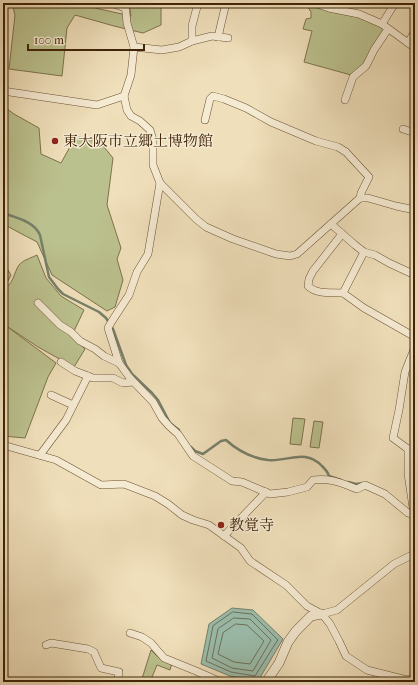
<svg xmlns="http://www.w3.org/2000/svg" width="418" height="685" viewBox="0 0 418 685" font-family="'IM FELL French Canon','Noto Serif JP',serif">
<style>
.green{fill:#bbc18e;stroke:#7e724b}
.water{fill:#9abdac;stroke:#76806a}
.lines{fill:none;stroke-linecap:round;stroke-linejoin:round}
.shore{stroke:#6d705a;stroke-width:1}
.stream{stroke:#76806a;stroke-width:2.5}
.minor-casing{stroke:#6c5334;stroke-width:8}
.tertiary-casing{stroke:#6c5334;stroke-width:10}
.minor{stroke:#f5ead2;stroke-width:7}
.tertiary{stroke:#f5ead2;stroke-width:9}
.poi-dot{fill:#8f2418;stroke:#f5ead2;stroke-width:1.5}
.labels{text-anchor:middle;stroke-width:3;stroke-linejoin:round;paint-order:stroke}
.poi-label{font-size:15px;fill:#402408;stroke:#f5ead2;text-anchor:start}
</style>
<rect width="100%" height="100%" fill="#efdfba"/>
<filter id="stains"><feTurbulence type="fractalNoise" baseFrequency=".005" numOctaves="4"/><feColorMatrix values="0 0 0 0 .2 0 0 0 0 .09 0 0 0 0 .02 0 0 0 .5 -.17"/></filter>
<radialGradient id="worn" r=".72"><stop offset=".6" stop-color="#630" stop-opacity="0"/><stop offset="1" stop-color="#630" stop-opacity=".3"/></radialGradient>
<!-- green -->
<g class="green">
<path d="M12 3H96L95 8 131 16 129 3H162L161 5V25L143 33 114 26 75 15 67 28 62 76 9 69 15 15Z"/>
<path d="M310 3 347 15 359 17 386 29 364 66 351 75 304 62 312 31 303 29 306 19 311 18V12L308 7Z"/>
<path d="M3 106 14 114 39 128 41 154 61 163 76 136 100 142 113 158 107 205 121 248 117 259 123 280 115 307 107 311 52 275 37 242 3 224Z"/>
<path d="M37 255 46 278 61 296 84 310 74 331 73 337 85 349 74 367 38 347 5 325 56 363 48 377 25 438 3 436V289C13 286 14 272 19 265 23 260 31 258 37 255Z"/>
<path d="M3 262 11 275 6 285 3 286Z"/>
<path d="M293 418 305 419 301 445 290 444Z"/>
<path d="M314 421 323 422 319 448 310 447Z"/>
<path d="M151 650 160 659 172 663 170 670 157 665 150 682H141Z"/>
</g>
<!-- water -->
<path class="water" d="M232 608 253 610 283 639 258 681 230 676 201 664 209 624Z"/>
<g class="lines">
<!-- shore -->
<g class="shore">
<path d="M233 612 252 614 278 640 277 641 255 676 231 672 206 661 213 626Z"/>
<path d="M234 618 250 619 271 640 253 671 232 668 212 658 218 629Z"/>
<path d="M236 624 247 625 264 641 250 664 234 662 218 654 223 633Z"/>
</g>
<!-- stream -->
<g class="stream">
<path d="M3 213C16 218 34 221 40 235L49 277 58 289 63 294 99 312 106 318 113 329 126 365 132 374 152 393 158 400 170 423 179 430"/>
<path d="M191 447 195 451 203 454 221 441 226 440C237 450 252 458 268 460 288 462 305 448 322 466 325 469 328 472 329 476L341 480"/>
<path d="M348 482 356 484 363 483"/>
</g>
<defs>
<g id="minor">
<path d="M111 3 125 8"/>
<path d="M125 3 127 23 134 47 131 75 124 96 127 110 131 116 140 121 150 130 153 140V165L160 183 196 219 206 227 233 239 276 254 290 256 297 254 360 198H368L396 206 415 210"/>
<path d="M314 3 329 8 359 14 382 24 415 48"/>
<path d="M382 24 395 3"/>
<path d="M218 37 226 3"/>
<path d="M192 41V26L198 3"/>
<path d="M408 43 415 31"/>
<path d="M134 47 162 50 179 47 192 41 212 36 228 38"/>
<path d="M3 91 97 105 124 96"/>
<path d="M345 100 353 77 366 66 374 50 388 29"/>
<path d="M205 120 210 99 213 96 224 99 246 108 271 122 316 141 338 147 346 152 369 177 361 193 360 198"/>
<path d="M403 129 415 133"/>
<path d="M331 224 355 245 364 252 375 255 389 263 415 275"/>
<path d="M342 234 313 271 309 279 308 286C317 295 332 292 343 293L364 252"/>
<path d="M343 293 364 308 415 337"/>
<path d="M38 303 60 325 71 332 80 341 95 349 104 356 119 363 130 378 153 402 162 418 169 426 178 434 193 456 232 481 242 482 270 494 288 492 307 487 313 480C331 478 341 483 357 489L365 485 385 494 408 513 414 515"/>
<path d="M415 347 405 372 399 410 393 438 408 449H415"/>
<path d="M61 362 75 371 93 378H113L123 383 133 382"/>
<path d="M119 363 108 328 112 321 129 295 137 272 148 254 160 183"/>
<path d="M51 395 73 405"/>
<path d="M3 445 56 460 101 485 124 484 155 496 168 504 182 515 193 520 209 525 241 548 250 561 286 585 307 606 322 614 330 624 339 641 346 656 367 670 407 680 415 677"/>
<path d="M408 449V474L415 521"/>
<path d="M40 455 66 420 88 376"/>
<path d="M224 536 266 492"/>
<path d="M322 614 337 610 394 564 414 554 415 551"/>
<path d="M130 633 142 637 151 643 164 658 196 671 221 682"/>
<path d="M46 645 51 643 88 649 94 652 101 668 119 672 117 682"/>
</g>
<path id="tertiary" d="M266 682 279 663 288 642 296 631 311 616 322 614"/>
</defs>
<!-- minor casing -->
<use href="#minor" class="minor-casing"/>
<!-- tertiary casing -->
<use href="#tertiary" class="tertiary-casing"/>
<!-- minor -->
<use href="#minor" class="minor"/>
<!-- tertiary -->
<use href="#tertiary" class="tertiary"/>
</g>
<!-- markers -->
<g class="poi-dot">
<circle cx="55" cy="141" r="4"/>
<circle cx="221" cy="525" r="4"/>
</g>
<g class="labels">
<!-- poi labels -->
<g class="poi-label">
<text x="63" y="146">東大阪市立郷土博物館</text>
<text x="229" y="530">教覚寺</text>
</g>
</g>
<!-- margin -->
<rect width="418" height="685" fill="none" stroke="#efdfba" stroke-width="16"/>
<rect x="4" y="4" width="410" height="677" fill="none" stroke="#402408" stroke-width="2"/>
<rect x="8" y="8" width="402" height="669" fill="none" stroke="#402408"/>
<!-- scale -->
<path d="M28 44v6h116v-6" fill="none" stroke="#402408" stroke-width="2"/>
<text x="34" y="44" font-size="12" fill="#402408" stroke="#f5ead2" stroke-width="3" paint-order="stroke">100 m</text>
<rect width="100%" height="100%" filter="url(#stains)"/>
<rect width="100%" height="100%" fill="url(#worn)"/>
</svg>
